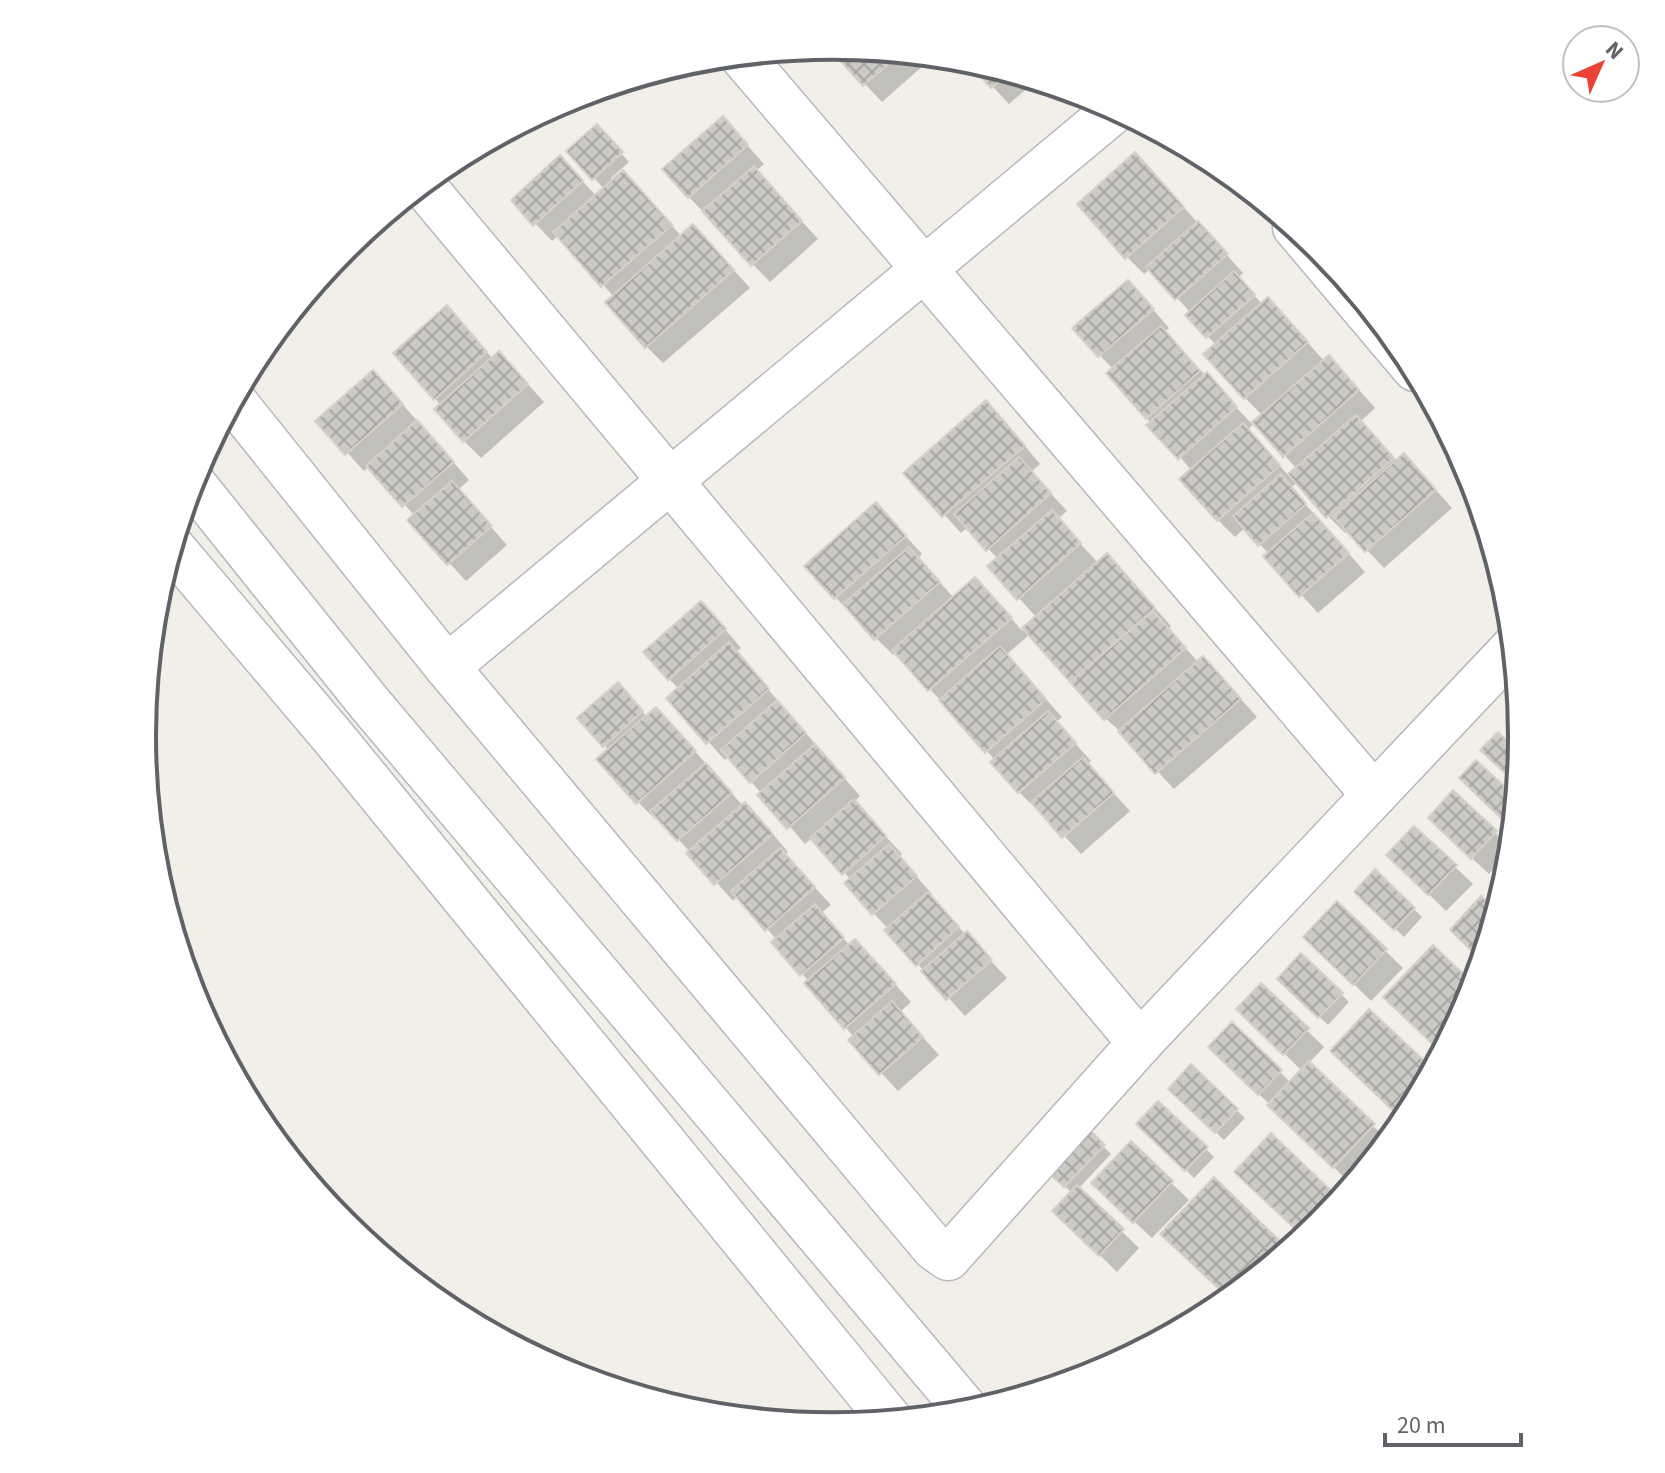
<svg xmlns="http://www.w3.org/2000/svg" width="1665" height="1473" viewBox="0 0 1665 1473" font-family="'Source Sans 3',sans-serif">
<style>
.shadow{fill:#0003;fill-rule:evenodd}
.building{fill:url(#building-cross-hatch);stroke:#d6d1c6;stroke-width:2}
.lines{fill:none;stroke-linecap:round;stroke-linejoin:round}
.minor-casing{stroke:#b5b8bc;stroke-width:47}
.minor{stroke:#fff;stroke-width:44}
.rim{fill:none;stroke:#5f6368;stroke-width:4}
</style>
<defs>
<pattern id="building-cross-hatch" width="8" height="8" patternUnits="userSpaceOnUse" patternTransform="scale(2)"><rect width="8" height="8" fill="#cccac5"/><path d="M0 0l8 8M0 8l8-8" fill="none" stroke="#a9a8a4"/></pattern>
</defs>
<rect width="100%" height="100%" fill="#f1efe8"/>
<!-- shadow -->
<g class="shadow">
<path d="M833 46 934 56 882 102 830 47Z"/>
<path d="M968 60 1037 80 1009 104Z"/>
<path d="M605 135 629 162 611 178 613 181 640 190 682 237 710 244 750 288 663 363 646 346 614 297 559 235 552 241 513 200 577 175 596 196 604 189 594 178Z"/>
<path d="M739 136 764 164 756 171 818 239 770 282 689 197Z"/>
<path d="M1152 172 1243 273 1238 278 1263 305 1285 317 1325 362 1346 375 1375 408 1360 422 1397 462 1421 473 1452 508 1384 568 1348 530 1345 533 1328 516 1297 482 1291 488 1365 572 1318 613 1266 556 1269 554 1245 528 1235 537 1218 520 1192 471 1108 373 1113 369 1075 329 1145 300 1169 328 1164 332 1253 425 1263 416 1245 398 1216 345 1188 315 1191 313 1150 269 1144 274 1127 257ZM1255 423 1297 469 1289 476 1247 430Z"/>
<path d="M447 308 493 359 516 371 544 402 481 458 464 441 435 398Z"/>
<path d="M390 390 469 480 458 490 507 545 466 581 410 520 415 516 369 466 364 471 318 421Z"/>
<path d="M1003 420 1040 464 1031 472 1067 511 1058 519 1098 563 1124 573 1171 626 1168 629 1199 663 1220 676 1257 717 1174 789 1123 734 1105 718 1030 634 1006 655 1062 717 1056 722 1091 761 1087 764 1130 811 1081 854 1038 807 1036 809 1019 792 995 760 896 652 893 655 835 597 893 522 922 554 918 558 954 598 992 596 1022 631 1037 618 990 566 998 559 968 527 961 533 906 473Z"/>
<path d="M718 621 741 648 736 652 860 796 854 802 902 854 899 857 932 894 930 897 1007 978 965 1016 887 930 888 929 847 883 851 880 812 838 805 844 729 756 725 760 668 698 679 689 669 679Z"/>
<path d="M626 693 647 717 673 726 743 806 762 821 788 852 785 855 831 905 821 913 850 946 872 958 911 1002 900 1012 939 1055 898 1091 851 1040 854 1037 807 984 809 982 777 940 738 896 733 901 658 816 655 819 638 802 609 750 580 718Z"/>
<path d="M1522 727 1523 737V740L1516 733Z"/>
<path d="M1461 778 1517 801 1513 828Z"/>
<path d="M1454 793 1512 849 1489 874 1447 835Z"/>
<path d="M1414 828 1473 884 1446 911 1406 872Z"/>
<path d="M1511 858 1510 872 1509 873 1503 867Z"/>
<path d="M1375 872 1422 917 1404 937 1356 892Z"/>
<path d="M1337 904 1403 968 1371 1001 1306 937Z"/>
<path d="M1301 956 1349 1002 1328 1025 1280 979Z"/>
<path d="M1261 985 1324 1047 1308 1064 1389 1141 1351 1184 1211 1047 1232 1025 1291 1083 1302 1071 1239 1009Z"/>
<path d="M1191 1067 1245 1118 1224 1140 1170 1089Z"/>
<path d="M1158 1104 1214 1157 1194 1178 1139 1124Z"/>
<path d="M1082 1125 1111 1154 1078 1189 1139 1248 1117 1272 1055 1211 1072 1193 1044 1166Z"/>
<path d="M1131 1144 1189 1200 1152 1238 1111 1200Z"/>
<path d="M1214 1180 1288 1252 1231 1299 1180 1251Z"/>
</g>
<!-- building -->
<g class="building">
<path d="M833 46 901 53 863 86 828 47Z"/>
<path d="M965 59H968L1010 72 991 88Z"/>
<path d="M723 116 748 145 688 198 662 169Z"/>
<path d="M597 124 623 152 592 180 566 151Z"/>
<path d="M1135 152 1184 207 1125 259 1077 204Z"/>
<path d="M560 155 583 181 533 226 511 200Z"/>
<path d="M754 166 802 221 751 266 702 211Z"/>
<path d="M623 170 672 225 601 287 553 232Z"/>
<path d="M1198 221 1228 254 1175 300 1146 267Z"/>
<path d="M693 224 734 270 645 348 605 302Z"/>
<path d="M1234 271 1255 295 1206 338 1185 315Z"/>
<path d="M1128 280 1154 309 1098 357 1072 328Z"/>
<path d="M1268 297 1308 342 1244 399 1203 354Z"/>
<path d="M447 305 487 352 434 400 393 353Z"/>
<path d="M1161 326 1200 371 1146 419 1106 373Z"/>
<path d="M499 351 528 384 463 442 434 409Z"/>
<path d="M1329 355 1359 390 1283 457 1252 422Z"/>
<path d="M373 370 403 404 345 455 315 421Z"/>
<path d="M1207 372 1237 407 1178 459 1146 425Z"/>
<path d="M986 400 1025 446 942 517 903 473Z"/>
<path d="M1356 415 1394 458 1326 518 1288 474Z"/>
<path d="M417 420 454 462 402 507 366 466Z"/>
<path d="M1243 423 1280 465 1217 521 1179 479Z"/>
<path d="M1404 453 1436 490 1365 552 1333 516Z"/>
<path d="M1019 457 1051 493 986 551 954 514Z"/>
<path d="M1281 474 1306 504 1258 546 1233 516Z"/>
<path d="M452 481 492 526 447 565 407 520Z"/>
<path d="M876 502 906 536 834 599 804 566Z"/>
<path d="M1052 510 1081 543 1017 600 987 566Z"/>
<path d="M1313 513 1349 553 1299 597 1263 556Z"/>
<path d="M909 547 940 582 874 640 843 604Z"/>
<path d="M1107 553 1155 608 1070 682 1022 628Z"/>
<path d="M975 577 1012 618 928 691 892 650Z"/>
<path d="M701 601 726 629 668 680 643 652Z"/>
<path d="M1153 611 1186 648 1104 720 1070 682Z"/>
<path d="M729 642 769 689 706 744 666 698Z"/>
<path d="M1000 646 1046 699 985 753 939 700Z"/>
<path d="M1203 656 1241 699 1155 774 1118 731Z"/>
<path d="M618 682 643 711 603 747 577 718Z"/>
<path d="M777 700 806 733 750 783 721 750Z"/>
<path d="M656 707 696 751 636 804 596 759Z"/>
<path d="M1048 711 1076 743 1018 793 990 762Z"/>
<path d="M1498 732 1521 754 1518 785 1480 750Z"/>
<path d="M815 744 845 778 787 829 757 795Z"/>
<path d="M1083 757 1114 793 1062 838 1031 802Z"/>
<path d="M1476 760 1517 798 1516 809 1504 821 1459 778Z"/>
<path d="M706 763 732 793 677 841 650 811Z"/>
<path d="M1453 790 1497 831 1471 859 1428 818Z"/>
<path d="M854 799 886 836 842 875 810 838Z"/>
<path d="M745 802 773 834 714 885 686 853Z"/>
<path d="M1414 826 1457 865 1428 895 1386 855Z"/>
<path d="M889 844 917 876 872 915 844 883Z"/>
<path d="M780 848 815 887 765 931 731 891Z"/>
<path d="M1375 869 1415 908 1394 930 1354 892Z"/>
<path d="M928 892 959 927 916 966 884 930Z"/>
<path d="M1481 896 1498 911 1482 961 1450 930Z"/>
<path d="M1337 901 1387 949 1353 985 1303 937Z"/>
<path d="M815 904 844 938 800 976 771 942Z"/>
<path d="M967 931 992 960 946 1000 921 971Z"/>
<path d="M855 939 896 984 844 1029 804 983Z"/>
<path d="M1433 945 1475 985 1470 1001 1442 1053 1383 997Z"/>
<path d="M1301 953 1343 993 1318 1018 1277 979Z"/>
<path d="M1261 983 1309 1028 1283 1055 1236 1009Z"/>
<path d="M892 1001 923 1037 879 1075 848 1040Z"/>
<path d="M1369 1009 1434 1070 1405 1122 1330 1051Z"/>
<path d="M1232 1022 1282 1070 1258 1095 1208 1047Z"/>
<path d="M1309 1061 1375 1124 1333 1168 1267 1105Z"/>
<path d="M1191 1064 1238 1109 1215 1133 1168 1089Z"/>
<path d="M1158 1101 1208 1147 1185 1171 1136 1124Z"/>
<path d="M1082 1122 1105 1145 1064 1187 1041 1166Z"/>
<path d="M1271 1133 1341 1200 1320 1225 1305 1238 1234 1172Z"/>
<path d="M1131 1141 1173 1181 1133 1223 1091 1183Z"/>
<path d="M1214 1177 1283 1244 1230 1299 1160 1234Z"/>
<path d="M1077 1185 1124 1229 1099 1256 1052 1211Z"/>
</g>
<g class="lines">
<defs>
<g id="minor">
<path d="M741 55 1374 795"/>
<path d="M422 184 1140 1043"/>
<path d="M1295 227 1415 369"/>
<path d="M233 400 447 667 934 1248 948 1258 1140 1043 1514 647"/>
<path d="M192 482 370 704 969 1413"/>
<path d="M172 547 333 737 891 1421"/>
<path d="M447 667 1116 109"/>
</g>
</defs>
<!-- minor casing -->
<use href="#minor" class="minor-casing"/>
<!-- minor -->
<use href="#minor" class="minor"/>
</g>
<!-- crop -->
<path d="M0 0H1665V1473H0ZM156 736a676 676 0 1 1 1352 0a676 676 0 1 1-1352 0Z" fill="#fff" fill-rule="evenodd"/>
<path class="rim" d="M156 736a676 676 0 1 1 1352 0a676 676 0 1 1-1352 0Z"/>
<!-- north arrow -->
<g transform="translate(1601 64) rotate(45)"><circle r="38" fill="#ffffff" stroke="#bfc1c3" stroke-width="2"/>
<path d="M0-6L14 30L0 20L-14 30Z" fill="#ea4335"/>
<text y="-12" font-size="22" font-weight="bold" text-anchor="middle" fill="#5f6368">N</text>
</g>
<!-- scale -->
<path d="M1385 1433v12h136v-12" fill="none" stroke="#5f6368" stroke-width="4"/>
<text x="1397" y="1433" font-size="24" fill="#5f6368" stroke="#ffffff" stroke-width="6" paint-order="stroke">20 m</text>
</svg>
